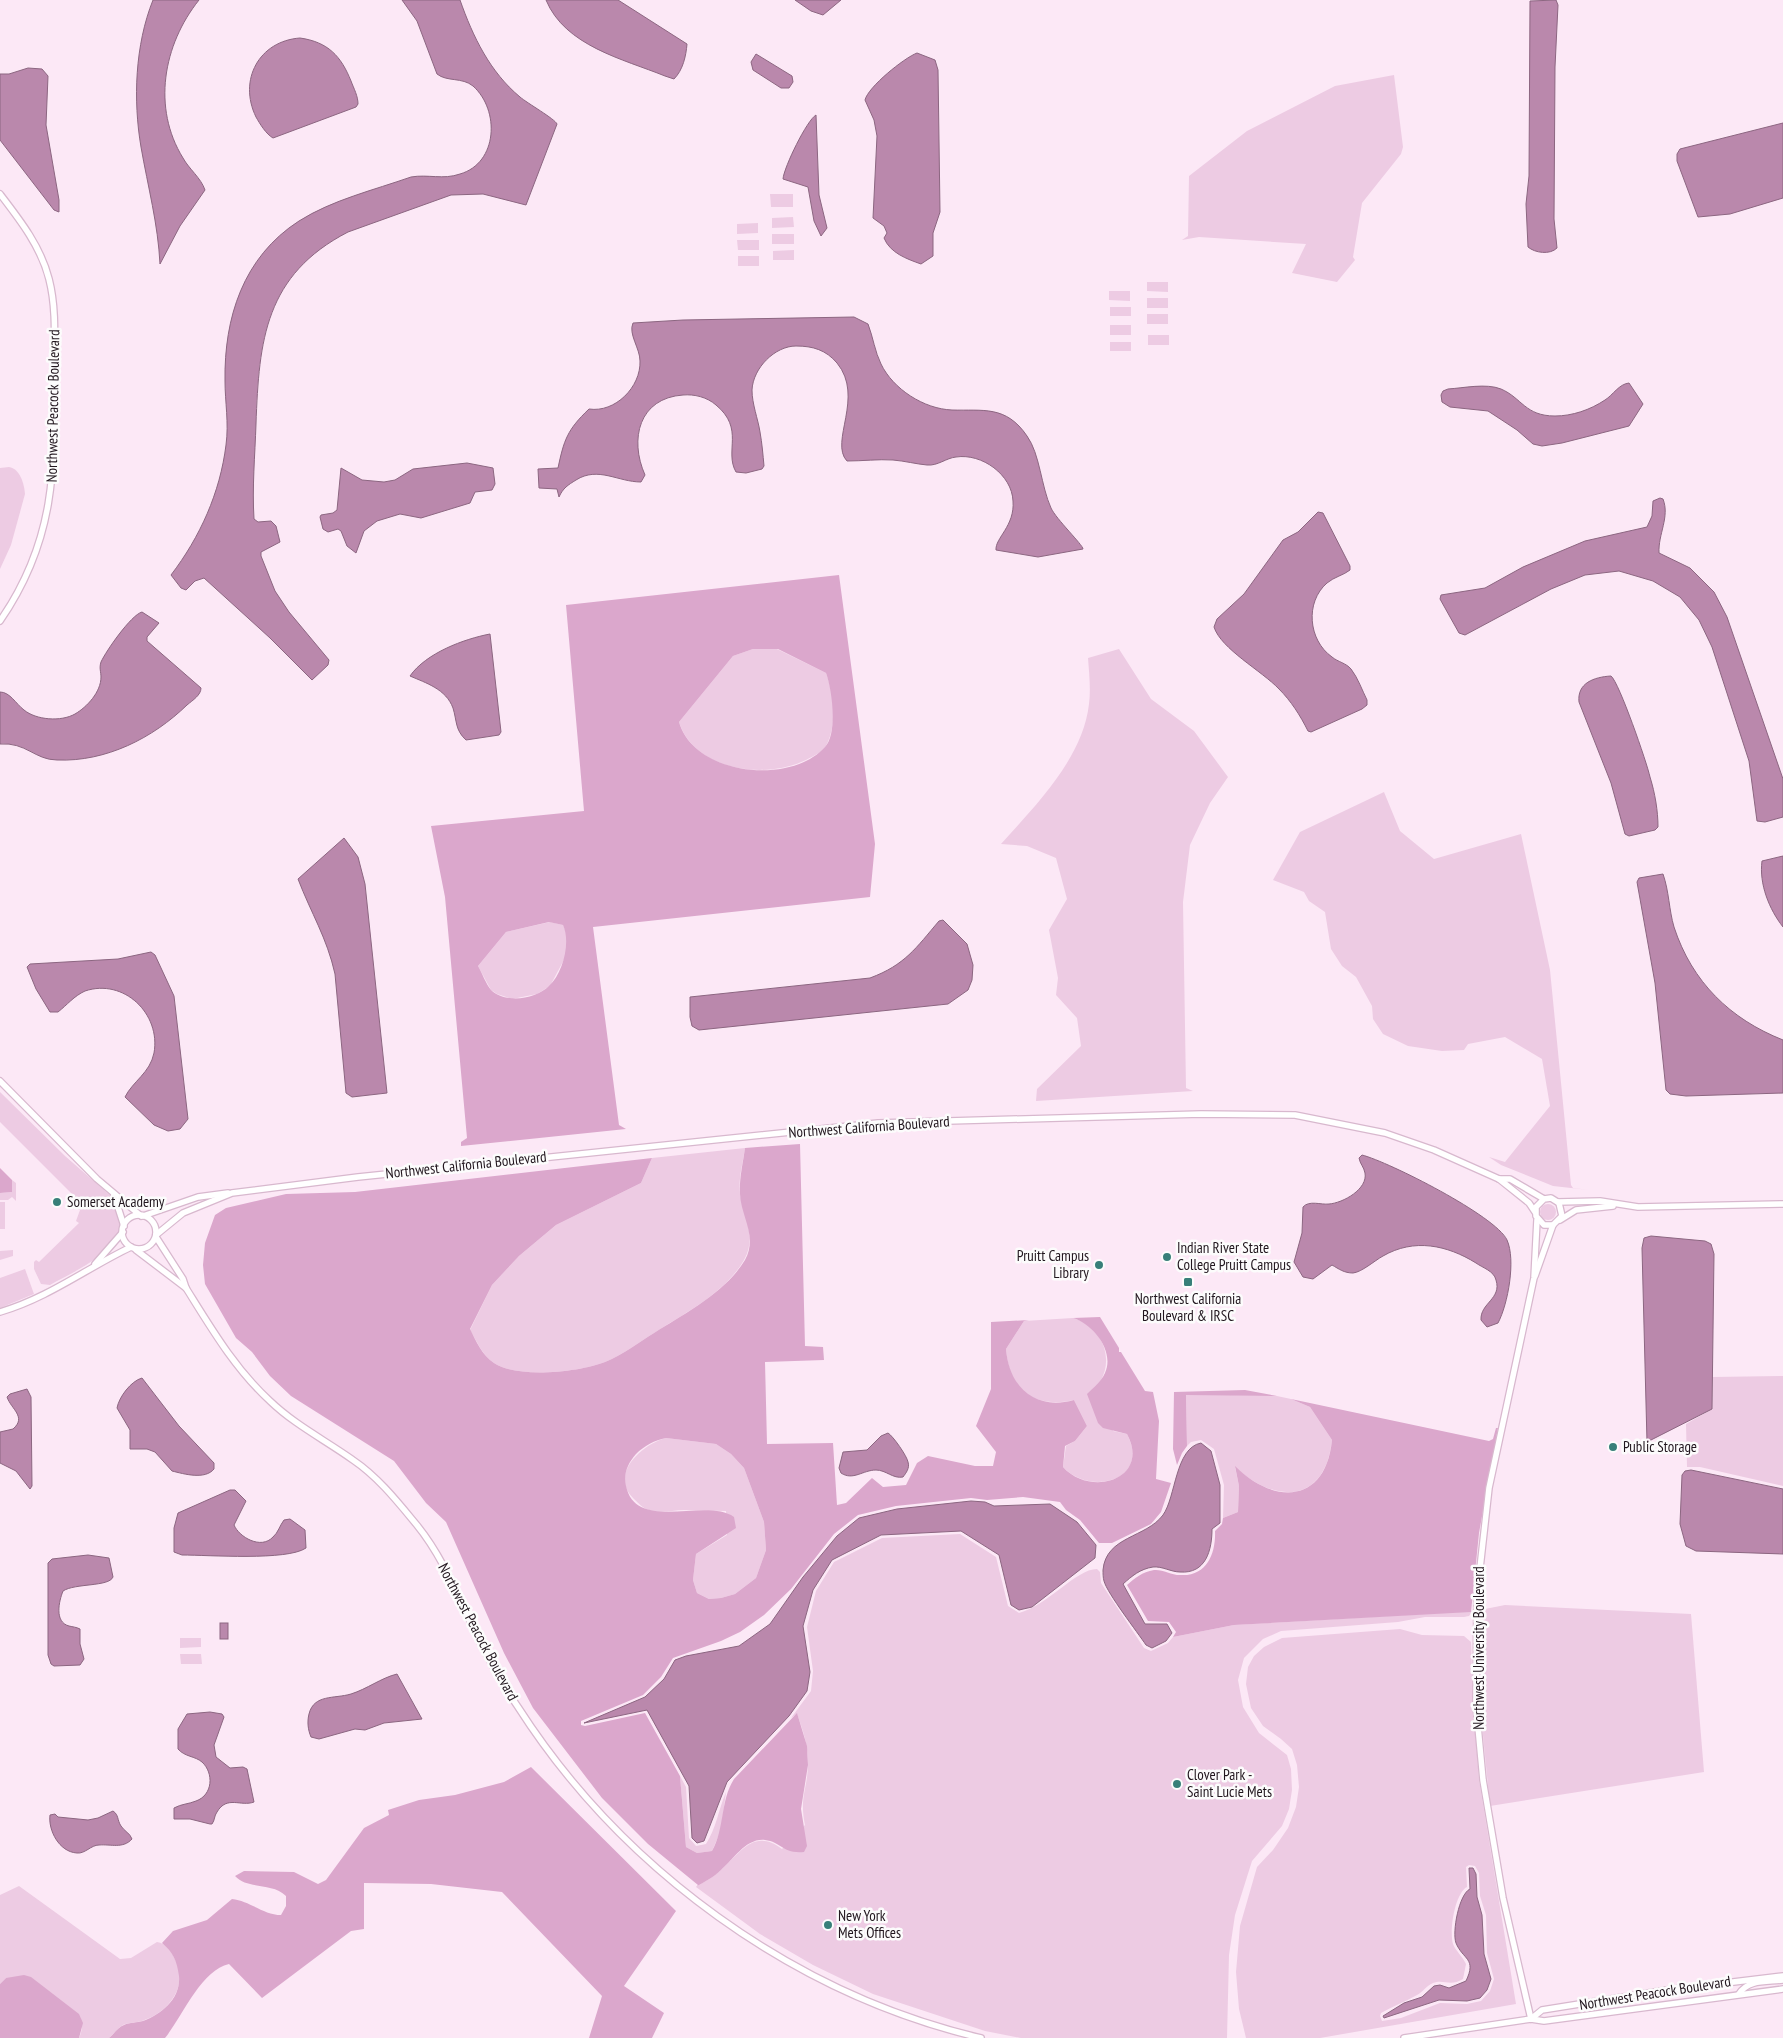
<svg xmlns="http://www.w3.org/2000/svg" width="1783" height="2038" viewBox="0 0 1783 2038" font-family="'PT Sans Narrow',sans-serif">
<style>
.green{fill:#edcbe3;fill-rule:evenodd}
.forest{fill:#dba7cc;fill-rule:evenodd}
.water{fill:#ba88ac;stroke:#8c6681}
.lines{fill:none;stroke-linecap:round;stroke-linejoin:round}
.minor-casing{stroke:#d8b8ce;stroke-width:8}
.minor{stroke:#fff;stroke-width:5.5}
.poi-dot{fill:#387f79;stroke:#fcfcfc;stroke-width:2}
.labels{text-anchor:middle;stroke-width:5;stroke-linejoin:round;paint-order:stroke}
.street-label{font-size:15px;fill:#21161e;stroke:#fcfcfc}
.poi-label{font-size:15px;fill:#21161e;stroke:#fcfcfc;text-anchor:start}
</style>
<rect width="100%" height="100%" fill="#fce8f6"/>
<!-- green -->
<g class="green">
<path d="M1394 75 1403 147 1401 154 1362 203 1353 257 1355 260 1337 282 1292 273 1306 244 1199 237 1182 240 1188 236 1189 176 1247 131 1335 86Z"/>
<path d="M770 194H793V207H771Z"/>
<path d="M793 217 794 227 772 228V218Z"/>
<path d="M758 223V233L737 234V224Z"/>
<rect x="772" y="234" width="22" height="10"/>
<path d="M737 240H759V250H738Z"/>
<path d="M794 250V260H773V251Z"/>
<rect x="738" y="256" width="21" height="10"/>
<path d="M1147 282H1168V292L1147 291Z"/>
<path d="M1109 291H1130V301L1109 300Z"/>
<rect x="1147" y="298" width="21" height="10"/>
<rect x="1110" y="307" width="21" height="9"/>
<rect x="1147" y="314" width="21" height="10"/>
<rect x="1110" y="325" width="21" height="10"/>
<rect x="1148" y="335" width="21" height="10"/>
<rect x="1110" y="342" width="21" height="9"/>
<path d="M9 467C20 469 24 483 25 494L11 545 0 569V468Z"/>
<path d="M753 649H777L826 673C834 694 837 723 827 744 824 752 813 756 806 760 765 780 695 771 679 722L733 656Z"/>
<path d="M1119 649 1151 699 1194 731 1228 777 1210 803 1190 845 1183 902 1186 1088 1193 1091 1036 1101 1037 1089 1081 1046 1077 1018 1056 995 1058 978 1049 930 1067 899 1056 858 1027 846 1001 844C1036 805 1083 758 1089 704 1091 689 1089 672 1088 658Z"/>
<path d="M1384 792 1400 831 1434 859 1521 834 1550 970 1571 1185 1573 1188 1589 1190 1553 1186 1501 1165 1489 1157 1505 1162 1550 1106 1542 1059 1505 1037 1468 1044 1464 1050 1442 1051 1408 1046 1383 1034 1373 1019 1372 1006 1356 977 1342 966 1331 949 1325 912 1309 901 1304 892 1273 880 1300 832Z"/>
<path d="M550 922 563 925 568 935 566 956 550 986 537 994 512 999 497 994 491 990 478 966 506 932Z"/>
<path d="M0 1092 65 1156 112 1197 121 1223C114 1256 76 1270 50 1285L41 1284 34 1269V1262L36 1260 39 1262 79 1223 76 1221 80 1210 73 1200 75 1197 0 1122Z"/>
<path d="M745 1148C743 1162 738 1180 740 1194 744 1215 757 1238 744 1260 725 1293 685 1313 654 1333 638 1343 622 1355 605 1362 580 1372 517 1379 494 1363 482 1355 477 1341 470 1330L492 1285 519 1256 556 1225 641 1183 652 1158Z"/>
<path d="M12 1180 16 1183V1201L12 1197 8 1200H0V1193L12 1192Z"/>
<rect x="0" y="1202" width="5" height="27"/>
<circle cx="1548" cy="1212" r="8"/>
<path d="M13 1250V1256L0 1260V1251Z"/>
<path d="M25 1269 34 1294 0 1308V1278Z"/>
<path d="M1073 1318C1101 1326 1115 1357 1100 1382L1113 1431 1127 1434C1151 1480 1091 1497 1063 1467L1066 1446 1075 1441 1087 1426 1074 1400C1034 1409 1009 1390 1006 1349L1024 1321Z"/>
<path d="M1783 1376V1486L1700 1467H1687L1686 1424 1712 1409 1713 1377Z"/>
<path d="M1186 1394 1277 1396 1291 1399 1310 1407 1332 1440C1325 1503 1277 1505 1235 1467L1239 1486 1238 1512 1223 1518 1224 1485 1214 1449 1201 1440 1191 1442 1187 1446Z"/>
<path d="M666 1438 716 1444 731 1454 744 1468 764 1522 766 1550 756 1578 735 1594 721 1598 709 1599 697 1593 693 1580 696 1554 727 1535 726 1511C712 1511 698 1510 684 1510 672 1510 661 1514 649 1510 644 1509 638 1503 634 1499 608 1475 642 1444 666 1438Z"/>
<path d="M960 1534 996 1557 1008 1606 1019 1613C1047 1606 1076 1569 1097 1569L1100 1572 1101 1583 1144 1648 1151 1651 1168 1643 1173 1637 1234 1625 1473 1611 1469 1616 1464 1617H1425L1398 1622 1281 1631 1263 1639 1244 1658 1238 1680 1243 1707 1259 1733 1287 1755 1291 1769 1292 1790 1289 1809 1282 1826 1252 1861 1235 1915 1229 1955 1227 2038H1021L985 2031 873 1994 813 1965 760 1934 696 1887C704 1882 715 1876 722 1869 741 1852 754 1828 782 1849L805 1825C799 1797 808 1788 808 1763 808 1745 803 1730 797 1714L791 1718 811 1691 813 1671 807 1627 816 1591 834 1562 882 1538Z"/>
<path d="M1505 1605 1691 1614 1704 1772 1490 1806 1480 1705V1610Z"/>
<path d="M1400 1629 1422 1635 1464 1636 1471 1642 1473 1702 1479 1780 1516 2004 1320 2038H1246L1239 2009 1236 1972 1240 1926 1257 1867 1273 1850 1288 1828 1296 1807 1299 1787 1297 1765 1292 1749 1281 1739 1263 1726 1251 1708 1246 1684 1248 1667 1254 1656 1264 1647 1282 1638ZM1469 1865 1475 1866 1479 1873 1480 1896 1486 1915 1487 1953 1494 1979 1490 1991 1481 2001 1467 2004 1440 2003 1401 2018 1382 2021 1380 2016 1381 2013C1393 2006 1405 2002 1417 1995 1423 1992 1426 1986 1433 1983 1444 1979 1450 1987 1463 1979L1466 1964C1463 1957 1455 1950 1453 1944 1449 1931 1455 1893 1467 1887L1466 1867Z"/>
<path d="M180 1638H201V1647L180 1648Z"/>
<path d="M180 1654H201L202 1664H181Z"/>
<path d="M680 1776 686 1787 689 1838 696 1846 706 1844C716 1829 719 1808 726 1792L721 1830 712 1851 697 1853 686 1847Z"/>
<path d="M19 1886 120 1959 131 1958 157 1942C166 1943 171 1951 175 1959 189 1987 168 2013 142 2021 136 2023 129 2022 123 2025 118 2028 113 2034 109 2038H79C85 2024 82 2017 70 2008L6 1978 0 1984V1895Z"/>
</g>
<!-- forest -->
<g class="forest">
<path d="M839 575 875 844 870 897 593 927 619 1125 626 1129 461 1146V1142L467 1138 445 897 431 826 584 811 566 605ZM753 649H778L826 673C832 689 838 733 825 747 790 786 694 775 679 722L733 656ZM549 922 563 925C571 942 563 973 549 986 536 999 506 1004 491 990 486 984 482 973 478 966L506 932Z"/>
<path d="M800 1144 805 1346 823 1347 824 1360 765 1362 767 1444 833 1443 837 1505 846 1503 872 1478 883 1487 906 1485 917 1463 928 1456 975 1466H993L996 1452 976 1426 991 1389V1322L1029 1320 1024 1321 1006 1349C1009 1387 1035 1411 1074 1400L1087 1426 1075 1441 1065 1446 1063 1467C1091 1498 1151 1479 1127 1434L1103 1428 1098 1423 1087 1394C1094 1387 1101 1382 1105 1373 1115 1351 1093 1324 1073 1318L1100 1317 1119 1348V1352H1121L1145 1391 1153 1392 1159 1421 1156 1479 1171 1483 1161 1512 1151 1524 1112 1543H1099L1080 1520 1066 1510 1060 1502 1023 1497 987 1500 971 1498 896 1506 858 1515 834 1534 791 1589 764 1615 740 1632 721 1641 673 1658 661 1677 643 1695 581 1721V1725L585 1726 645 1713 680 1776 686 1847 697 1853 712 1851C725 1828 720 1801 734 1779L797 1713 807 1746 808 1765 801 1809 807 1846 804 1852C782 1854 782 1842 765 1840 746 1838 734 1859 721 1870 714 1877 704 1882 696 1887L698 1885 648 1844 602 1798 533 1708 504 1653 446 1522 426 1503 394 1461 291 1396 270 1376 252 1352 236 1338 205 1284 203 1265 205 1243 215 1215 226 1208 286 1194 355 1192 652 1158 641 1183 556 1225 519 1256 492 1285 470 1329C476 1341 482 1355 494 1363 517 1379 580 1372 605 1362 622 1355 638 1343 654 1333 684 1314 726 1292 745 1260 758 1236 741 1217 740 1194 739 1179 743 1163 745 1148ZM666 1438 716 1444 731 1454 744 1468 764 1522 766 1550 756 1578 735 1594 721 1598 709 1599 697 1593 693 1580 696 1554 736 1528 734 1517C706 1497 636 1533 626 1486 623 1474 628 1463 636 1454 644 1446 655 1440 666 1438Z"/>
<path d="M0 1168 12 1180V1192L0 1193Z"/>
<path d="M1245 1390 1277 1396 1186 1395 1187 1446 1182 1453 1177 1465 1173 1449 1174 1392Z"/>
<path d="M1291 1399 1489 1441 1493 1439 1496 1428H1498L1479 1533 1471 1612 1234 1625 1173 1637 1176 1632 1169 1622 1148 1621 1127 1585C1135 1578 1142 1572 1154 1570 1162 1569 1171 1575 1180 1575 1207 1577 1216 1553 1215 1531L1222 1524 1223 1518 1238 1512 1239 1486 1235 1466C1275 1506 1326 1503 1332 1440L1310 1407Z"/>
<path d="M531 1767 676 1911 624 1986 664 2013 652 2038H589L602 1996 502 1892 431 1884 364 1883V1929L351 1931 262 1998 229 1964C201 1970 182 2017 165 2038H109C114 2034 118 2027 124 2025 130 2022 137 2023 143 2021 162 2014 181 1998 179 1976 177 1961 173 1952 162 1943L173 1931 207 1920 232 1899C250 1901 264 1915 281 1915L286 1906V1896C272 1882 248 1890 235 1876L244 1871 294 1872 318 1884 326 1880 364 1828 389 1815 388 1810 419 1800 455 1795 504 1782Z"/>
<path d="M24 1975 31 1977 79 2014 83 2023 79 2038H0V1984L6 1978Z"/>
</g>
<!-- water -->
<g class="water">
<path d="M153 0H199C163 45 152 108 183 158 189 169 201 178 205 190L180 226 160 264C158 224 148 187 141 147 133 100 135 45 153 0Z"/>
<path d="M402 0H460C473 37 490 72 520 97 527 103 555 119 557 124L526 205 483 194 451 195 348 232C265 275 259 340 256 424 255 455 252 487 254 519L258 522 271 521 276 526 280 542 261 552V556L275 591 289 612 329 660 328 665 312 680 270 638 204 578 195 581 186 590 181 588 171 575C200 537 220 493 226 445 229 423 225 402 225 381 224 318 243 257 299 221 332 200 374 190 411 177 428 174 443 180 460 174 498 163 500 110 473 86 462 77 447 82 437 74L417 21Z"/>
<path d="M546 0H618L687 44C686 56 683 70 674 79L665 76C623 59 565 46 546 0Z"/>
<path d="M795 0H841L823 15 811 11Z"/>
<path d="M1556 0 1558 5 1555 67 1554 219 1557 248C1550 255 1535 253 1528 247L1526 204 1529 176 1530 1Z"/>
<path d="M300 38C328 42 341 56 351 81 354 89 358 96 358 104L356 107 273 138C266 134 260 124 256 117 238 80 259 41 300 38Z"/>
<path d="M917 53 935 60 938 70 940 212 933 233V256L921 264C907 259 890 253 884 238L887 233 884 226 873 218 877 136 874 120 865 100C868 87 904 58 917 53Z"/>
<path d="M756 54 792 76 793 82 789 88H781L753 70 751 62Z"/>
<path d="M28 68 42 69 48 76 46 125 59 200V212L54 210 0 140V74H9Z"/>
<path d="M816 115 819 195 827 228 821 236 814 221 808 187 783 179C784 167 807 120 816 115Z"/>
<path d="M1783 123V198L1730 214 1698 217 1677 161V154L1680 149Z"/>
<path d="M854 317 868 324C873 337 875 352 881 364 893 389 924 409 952 410 983 411 1006 405 1027 436 1040 454 1041 486 1051 508 1056 519 1083 545 1083 549L1038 557 996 550C995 538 1015 526 1013 501 1012 475 982 453 956 457 946 458 938 466 927 465 916 464 905 461 893 460 878 459 863 461 847 461 829 442 865 397 837 363 826 350 813 346 796 346 775 346 753 368 752 390 752 404 758 419 760 432 762 443 763 455 764 466L762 469 746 473 736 472C724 451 745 429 716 405 707 397 694 394 683 395 639 398 629 439 645 475L641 482C618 482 598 466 576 480 568 485 563 488 559 497L557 489 539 488 538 469 558 468C564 440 567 430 589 409 615 413 641 387 640 361 640 348 628 334 633 323L683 320Z"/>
<path d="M1629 383 1643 404 1629 426 1562 443 1542 446 1533 444 1517 430 1488 411 1450 407 1442 402 1441 395 1443 391 1448 389C1464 388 1486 383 1501 389 1522 398 1525 416 1555 416 1572 416 1590 410 1605 400 1613 395 1619 384 1629 383Z"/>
<path d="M467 463 493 468 495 484 492 490 475 492 470 503 421 518 400 514 377 521 364 531 356 553 347 546 341 531 338 529 328 532 323 529 320 517 321 515 333 513 337 510 341 468 362 480 384 482 395 480 413 469Z"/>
<path d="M1660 498 1663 499C1670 517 1658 534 1659 553L1690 568 1714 592 1727 617 1783 779V817L1765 822 1757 821 1749 761 1712 647 1699 620 1680 597 1653 581 1619 571 1585 575 1551 589 1465 635 1459 633 1440 599 1441 595 1485 588 1523 567 1585 541 1647 527 1652 516 1653 501Z"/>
<path d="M1318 512 1323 513 1350 566V570C1344 575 1334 577 1327 583 1305 602 1308 640 1332 657 1338 662 1346 663 1351 669 1358 678 1362 690 1367 700V705L1362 709 1311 732 1308 731C1300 715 1291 701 1279 689 1262 671 1221 649 1214 627L1217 619 1244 594 1283 540 1298 532Z"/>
<path d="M142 612 159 623 147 637V641L201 688C201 695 193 700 187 705 153 738 106 762 57 760 35 760 26 742 0 744V692C10 692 16 704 24 710 36 720 61 722 75 714 87 707 101 692 101 677 101 672 99 668 101 662 106 651 131 615 142 612Z"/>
<path d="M490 634 501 732 499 735 466 740C455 730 457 721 453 708 446 689 426 683 410 676 426 653 464 639 490 634Z"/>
<path d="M1611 676C1619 682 1647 763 1650 777 1655 793 1658 811 1658 827L1655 830 1629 836 1625 834 1611 783 1579 702C1577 683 1594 677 1611 676Z"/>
<path d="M344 838 358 857 365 884 387 1093 352 1097 346 1093 335 974C327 938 311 913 298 879Z"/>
<path d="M1783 856V927C1769 909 1759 884 1762 861Z"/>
<path d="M1663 874C1669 891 1669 910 1674 927 1692 982 1730 1019 1783 1040V1093L1686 1096 1670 1094 1666 1090 1655 983 1637 882 1639 878Z"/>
<path d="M943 920 967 944 973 965 972 980 968 990 948 1004 699 1030 692 1026 690 1017V997L870 978C905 965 916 948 939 921Z"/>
<path d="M151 952 155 955 174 996 188 1119 180 1129 168 1131 154 1125 125 1097C133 1081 150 1073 154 1053 161 1014 124 978 85 991 74 996 67 1005 58 1012H50L36 989 27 967 30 964 118 959Z"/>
<path d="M1362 1155C1389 1162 1496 1216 1507 1240 1516 1260 1508 1304 1498 1323L1487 1327 1481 1320C1480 1303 1502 1299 1496 1280 1494 1271 1483 1268 1476 1263 1447 1245 1414 1238 1383 1256 1374 1261 1362 1272 1353 1273 1344 1273 1339 1269 1332 1265L1313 1279 1303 1277 1294 1262 1302 1233 1303 1207C1309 1200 1321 1205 1329 1204 1343 1203 1368 1189 1365 1173 1364 1167 1360 1164 1359 1158Z"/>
<path d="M1651 1236 1705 1241 1711 1244 1714 1254 1712 1409 1647 1442 1642 1248 1644 1238Z"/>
<path d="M142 1378 179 1426 214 1463V1469C205 1480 184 1474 172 1471L155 1452 147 1449H130V1430L117 1408C119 1397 131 1381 142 1378Z"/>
<path d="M27 1389 31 1397 32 1486 30 1489 16 1471 0 1463V1432L13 1429C27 1417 11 1409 7 1397L10 1394Z"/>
<path d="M888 1433C893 1436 907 1456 908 1462 910 1468 906 1473 903 1477 893 1479 886 1470 876 1470 863 1470 853 1481 841 1473L839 1468 843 1452 867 1450 881 1436Z"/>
<path d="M1201 1443 1211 1451 1220 1485V1523L1212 1529C1212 1550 1206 1574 1180 1572 1171 1572 1162 1566 1153 1567 1140 1569 1132 1576 1123 1584L1145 1624H1167L1172 1633 1166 1641 1152 1648 1146 1645C1138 1633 1107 1593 1104 1581 1103 1578 1103 1573 1103 1570 1106 1536 1146 1538 1163 1515 1176 1497 1175 1448 1201 1443Z"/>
<path d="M1691 1470 1783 1489V1554L1696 1551 1686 1546 1680 1524 1682 1475 1685 1471Z"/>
<path d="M230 1490H235L246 1501 234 1525C239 1537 261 1550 273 1537 278 1533 280 1525 284 1520L290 1519 305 1530 306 1548C287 1561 209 1555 182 1555L174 1552V1528L178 1513Z"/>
<path d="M971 1501 985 1502 994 1506 1050 1504 1077 1522 1096 1545 1095 1558 1032 1607 1019 1610 1011 1605 999 1555 961 1531 881 1535 832 1560 813 1590 803 1626 810 1672 807 1691 789 1716 727 1782 704 1841 697 1843 692 1838 689 1786 647 1710 584 1723 645 1697 664 1679 675 1660 686 1656 739 1646 770 1624 803 1577 837 1536 859 1518 897 1509Z"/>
<path d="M88 1555 109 1558 113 1577C109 1587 75 1583 63 1591 59 1601 54 1622 69 1626 73 1627 76 1627 80 1629V1644L84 1659 80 1665 54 1666 51 1664 48 1655V1563L52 1559Z"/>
<rect x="220" y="1623" width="8" height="16"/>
<path d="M397 1674 422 1719 384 1723 365 1730 355 1729 319 1739 311 1737C308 1730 307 1722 309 1714 314 1694 334 1699 351 1694 367 1689 381 1678 397 1674Z"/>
<path d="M210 1712 222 1714 224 1717 214 1745 216 1757 230 1768 243 1767 247 1769 254 1802C241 1807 227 1795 217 1812 214 1816 215 1820 212 1824H210L190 1819H174V1808C181 1804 189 1804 196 1801 213 1795 214 1773 202 1762 195 1756 185 1757 178 1749V1729L187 1714Z"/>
<path d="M113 1811C119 1815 117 1820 121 1826 124 1831 130 1833 132 1839 123 1849 111 1844 99 1845 91 1845 85 1854 77 1853 59 1852 48 1830 50 1815L55 1814 58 1817 88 1820 98 1818Z"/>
<path d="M1469 1868H1473L1476 1874 1477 1897 1482 1915 1484 1954 1491 1979 1487 1990 1480 1998 1467 2001 1439 2000 1384 2018 1383 2016 1404 2003 1422 1997 1434 1986 1440 1985 1449 1988 1466 1981C1477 1958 1463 1960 1456 1943 1452 1932 1459 1894 1470 1889Z"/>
</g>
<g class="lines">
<defs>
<g id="minor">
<path d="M0 194C20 220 41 247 49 279 57 310 54 343 54 374 55 469 56 540 0 621"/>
<path d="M0 1081 97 1179 141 1216"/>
<path d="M1499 1179H1510L1544 1199 1551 1198 1559 1203 1562 1216 1553 1225H1544L1536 1216V1207L1544 1199"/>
<path d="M114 1195 124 1226"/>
<path d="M1558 1202 1600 1201 1638 1207 1783 1204"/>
<circle cx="139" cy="1232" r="17"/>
<path d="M143 1216 198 1197 228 1193"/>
<path d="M1560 1220 1576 1210 1613 1206"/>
<path d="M156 1235 183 1213 232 1193 358 1177 878 1123 1201 1114 1295 1115 1385 1133 1434 1150 1499 1179 1529 1203 1535 1212"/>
<path d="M156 1237 183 1279 186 1288C211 1328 235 1369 270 1401 295 1425 325 1440 353 1460 378 1477 397 1501 416 1524 444 1558 459 1599 478 1638 490 1662 503 1685 518 1707 622 1869 793 1994 981 2038"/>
<path d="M136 1250 186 1288"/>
<path d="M95 1264 123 1232"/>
<path d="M1535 1276 1553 1225"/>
<path d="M0 1312C48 1298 87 1268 131 1247"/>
<path d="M1739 1994C1748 1979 1767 1982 1783 1980"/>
<path d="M1531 2019 1503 1898 1483 1780 1476 1705 1477 1595 1489 1488 1534 1278 1537 1220"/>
<path d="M1531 2019 1542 2010 1667 1990 1783 1976"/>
<path d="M1404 2038 1531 2019 1544 2021 1783 1989"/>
</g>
</defs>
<!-- minor casing -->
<use href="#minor" class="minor-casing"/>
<!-- minor -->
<use href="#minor" class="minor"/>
</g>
<!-- markers -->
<g class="poi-dot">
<circle cx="57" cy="1202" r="5"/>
<circle cx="1167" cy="1257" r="5"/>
<circle cx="1099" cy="1265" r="5"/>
<rect x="1183" y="1277" width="10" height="10" rx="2.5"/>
<circle cx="1613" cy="1447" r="5"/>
<circle cx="1177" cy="1784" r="5"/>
<circle cx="828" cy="1925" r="5"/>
</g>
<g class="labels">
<!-- street labels -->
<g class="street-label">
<text transform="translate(53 406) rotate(-89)" y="5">Northwest Peacock Boulevard</text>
<text transform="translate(869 1127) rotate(-4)" y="5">Northwest California Boulevard</text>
<text transform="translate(466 1165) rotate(-6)" y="5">Northwest California Boulevard</text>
<text transform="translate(478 1632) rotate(62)" y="5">Northwest Peacock Boulevard</text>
<text transform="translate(1479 1648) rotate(-90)" y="5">Northwest University Boulevard</text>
<text transform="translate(1655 1993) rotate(-9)" y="5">Northwest Peacock Boulevard</text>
</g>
<!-- poi labels -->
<g class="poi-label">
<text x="67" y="1207">Somerset Academy</text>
<text x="1177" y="1253">Indian River State<tspan x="1177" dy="17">College Pruitt Campus</tspan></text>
<text x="1089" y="1261" text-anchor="end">Pruitt Campus<tspan x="1089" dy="17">Library</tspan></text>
<text x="1188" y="1304" text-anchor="middle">Northwest California<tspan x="1188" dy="17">Boulevard &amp; IRSC</tspan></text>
<text x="1623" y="1452">Public Storage</text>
<text x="1187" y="1780">Clover Park -<tspan x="1187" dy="17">Saint Lucie Mets</tspan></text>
<text x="838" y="1921">New York<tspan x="838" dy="17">Mets Offices</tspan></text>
</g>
</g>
</svg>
